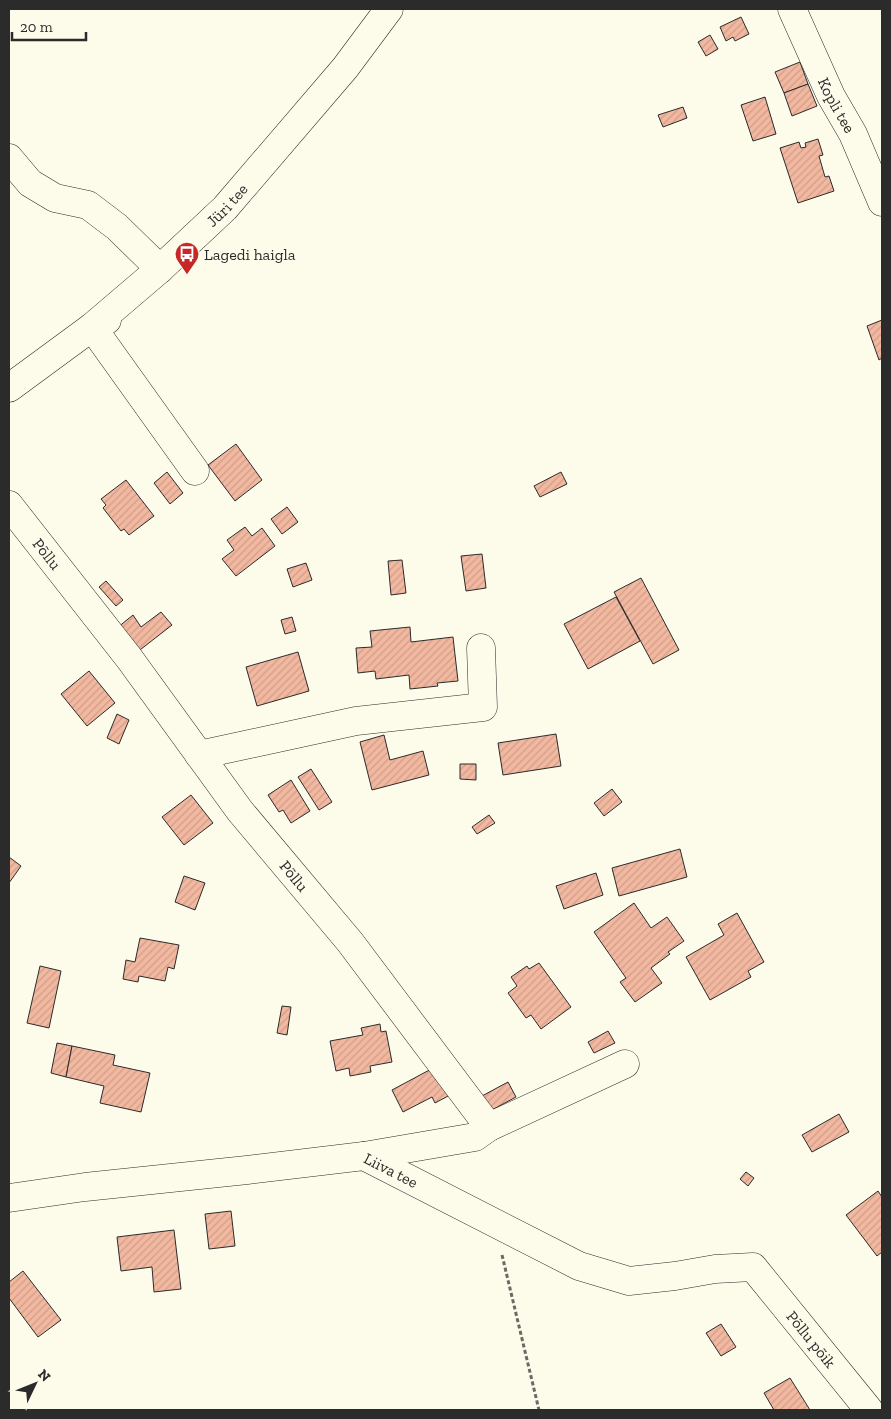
<svg xmlns="http://www.w3.org/2000/svg" width="891" height="1419" viewBox="0 0 891 1419" font-family="'Zilla Slab',serif">
<style>
.building{fill:url(#building-hatch);stroke:#2b2b2b}
.lines{fill:none;stroke-linecap:round;stroke-linejoin:round}
.minor-casing{stroke:#2b2b2b;stroke-width:29}
.path{stroke:#6a6964;stroke-width:3;stroke-dasharray:4 2.5;stroke-linecap:butt}
.minor{stroke:#fdfbea;stroke-width:28}
.labels{text-anchor:middle;stroke-width:4;stroke-linejoin:round;paint-order:stroke}
.street-label{font-size:16px;fill:#2b2b2b;stroke:#fdfbea}
.poi-label{font-size:16px;fill:#2b2b2b;stroke:#fdfbea;text-anchor:start}
</style>
<defs>
<pattern id="building-hatch" width="6" height="6" patternUnits="userSpaceOnUse" patternTransform="scale(1.25)"><rect width="6" height="6" fill="#f2b8a0"/><path d="M-1 1l2-2M0 6l6-6M5 7l2-2" fill="none" stroke="#d09e8a"/></pattern>
</defs>
<rect width="100%" height="100%" fill="#fdfbea"/>
<!-- building -->
<g class="building">
<path d="M741 17 749 34 735 41 733 37 726 41 720 27Z"/>
<path d="M710 35 718 49 706 56 698 42Z"/>
<path d="M800 62 808 84 784 93 775 72Z"/>
<path d="M808 84 817 106 792 116 784 93Z"/>
<path d="M765 97 776 134 753 141 741 105Z"/>
<path d="M683 107 687 118 663 127 658 115Z"/>
<path d="M818 139 823 155 819 156 825 177 829 176 834 191 798 203 780 148 799 142 801 148 806 147 805 143Z"/>
<path d="M882 320V358L879 360 867 326Z"/>
<path d="M236 444 262 480 235 501 208 465Z"/>
<path d="M167 472 183 493 170 504 154 483Z"/>
<path d="M561 472 567 484 540 497 534 486Z"/>
<path d="M126 480 154 516 129 535 124 529 121 531 103 508 106 505 101 499Z"/>
<path d="M287 507 298 522 282 534 271 519Z"/>
<path d="M245 527 252 536 262 528 275 546 236 576 222 559 234 550 227 540Z"/>
<path d="M482 554 486 588 466 591 461 556Z"/>
<path d="M402 560 406 593 391 595 388 561Z"/>
<path d="M306 563 312 580 293 587 287 569Z"/>
<path d="M641 578 679 650 653 664 614 592Z"/>
<path d="M106 581 123 600 116 606 99 587Z"/>
<path d="M616 597 640 641 588 669 564 624Z"/>
<path d="M161 612 172 625 136 653 117 628 133 615 141 627Z"/>
<path d="M292 617 296 631 285 634 281 620Z"/>
<path d="M410 627 411 642 453 637 458 681 437 683 438 686 410 689 409 675 376 679 375 671 358 673 356 648 372 647 370 631Z"/>
<path d="M298 652 309 691 257 706 246 667Z"/>
<path d="M89 671 115 703 87 726 61 694Z"/>
<path d="M117 714 129 720 119 744 107 738Z"/>
<path d="M556 734 561 766 503 775 498 743Z"/>
<path d="M384 735 390 760 423 751 429 775 372 790 360 742Z"/>
<path d="M460 764H476V780L460 779Z"/>
<path d="M311 769 332 802 319 810 298 777Z"/>
<path d="M291 780 310 811 291 823 283 810 279 812 268 795Z"/>
<path d="M612 789 622 802 604 816 594 803Z"/>
<path d="M191 795 213 823 184 845 162 817Z"/>
<path d="M489 815 495 823 477 834 472 827Z"/>
<path d="M680 849 687 877 619 896 612 868Z"/>
<path d="M9 857 21 866 9 883Z"/>
<path d="M596 873 603 895 564 909 556 886Z"/>
<path d="M184 876 205 883 195 910 175 902Z"/>
<path d="M634 903 651 928 667 917 684 941 668 952 670 954 651 968 662 983 635 1002 620 982 626 978 594 932Z"/>
<path d="M737 913 764 962 748 971 751 977 710 1000 686 957 724 935 718 924Z"/>
<path d="M140 938 179 945 174 969 168 967 165 981 139 976 138 982 123 979 126 960 135 962Z"/>
<path d="M539 963 571 1007 541 1029 531 1015 526 1018 508 993 517 986 511 977 527 966 529 969Z"/>
<path d="M40 966 61 971 49 1028 27 1023Z"/>
<path d="M282 1006 291 1007 287 1035 277 1033Z"/>
<path d="M380 1024 381 1032 386 1031 392 1062 370 1066 371 1072 350 1076 349 1068 336 1071 330 1041 363 1035 361 1028Z"/>
<path d="M608 1031 615 1043 594 1053 588 1042Z"/>
<path d="M57 1043 72 1046 66 1077 51 1073Z"/>
<path d="M72 1046 115 1055 113 1065 150 1073 141 1112 100 1103 104 1086 66 1077Z"/>
<path d="M435 1067 450 1095 435 1103 432 1097 403 1112 392 1090Z"/>
<path d="M508 1082 516 1097 490 1111 482 1096Z"/>
<path d="M839 1114 849 1132 812 1152 802 1135Z"/>
<path d="M746 1172 754 1178 748 1186 740 1179Z"/>
<path d="M878 1191 882 1197V1252L877 1256 846 1215Z"/>
<path d="M231 1211 235 1246 209 1249 205 1214Z"/>
<path d="M174 1230 181 1289 154 1292 152 1267 121 1271 117 1237Z"/>
<path d="M23 1271 61 1320 38 1337 9 1298V1282Z"/>
<path d="M721 1324 736 1347 721 1356 706 1333Z"/>
<path d="M790 1378 810 1410H774L764 1393Z"/>
</g>
<g class="lines">
<defs>
<g id="minor">
<path id="s1" d="M792 9 831 96 853 134 882 202"/>
<path d="M9 158 30 183 55 198 88 205 117 227 160 269"/>
<path d="M107 320 92 327 195 471"/>
<path id="s2" d="M9 388 92 327 160 269 225 208 345 68 389 9"/>
<path id="s3" d="M9 505 129 658 240 811 350 942 489 1127 625 1064"/>
<path d="M199 755 356 721 483 707 481 648"/>
<path d="M364 1156 475 1137 489 1127"/>
<path id="s4" d="M9 1198 85 1187 247 1170 364 1156 579 1266 629 1281 675 1276 715 1269 753 1267 869 1410"/>
</g>
</defs>
<!-- minor casing -->
<use href="#minor" class="minor-casing"/>
<!-- path -->
<path class="path" d="M502 1255 539 1410"/>
<!-- minor -->
<use href="#minor" class="minor"/>
</g>
<!-- icons -->
<defs>
<symbol id="bus-pin" viewBox="-11 -11 22 30"><path d="M0 17L-7.5 6A9.5 9.5 0 1 1 7.5 6Z" fill="#c62828" stroke="#fdfbea"/><path d="M-5-6H5V4H4V6H2V4H-2V6H-4V4H-5ZM-3.5-4V0h7V-4ZM-3.5 1.2v1.5H-2V1.2ZM2 1.2v1.5H3.5V1.2Z" fill="#fff"/></symbol>
</defs>
<g fill-rule="evenodd">
<use href="#bus-pin" x="173" y="240" width="28" height="38"/>
</g>
<g class="labels">
<!-- street labels -->
<g class="street-label">
<text dy="6" stroke="none"><textPath href="#s1" startOffset="106">Kopli tee</textPath></text>
<text dy="6" stroke="none"><textPath href="#s2" startOffset="285">Jüri tee</textPath></text>
<text dy="6" stroke="none"><textPath href="#s3" startOffset="62">Põllu</textPath></text>
<text dy="6" stroke="none"><textPath href="#s3" startOffset="468">Põllu</textPath></text>
<text dy="6" stroke="none"><textPath href="#s4" startOffset="388">Liiva tee</textPath></text>
<text dy="6" stroke="none"><textPath href="#s4" startOffset="869">Põllu põik</textPath></text>
</g>
<!-- poi labels -->
<g class="poi-label">
<text x="204" y="260">Lagedi haigla</text>
</g>
</g>
<!-- border -->
<rect width="891" height="1419" fill="none" stroke="#2b2b2b" stroke-width="20"/>
<!-- north arrow -->
<g transform="translate(35 1384) rotate(47)" stroke="#fdfbea" stroke-width="4" paint-order="stroke">
<path d="M0-4L9 19L0 12L-9 19Z" fill="#2b2b2b"/>
<text y="-8" font-size="14" font-weight="bold" text-anchor="middle" fill="#2b2b2b">N</text>
</g>
<!-- scale -->
<path d="M12 32v8h74v-8" fill="none" stroke="#2b2b2b" stroke-width="2.5"/>
<text x="20" y="32" font-size="15" fill="#2b2b2b" stroke="#fdfbea" stroke-width="4" paint-order="stroke">20 m</text>
</svg>
